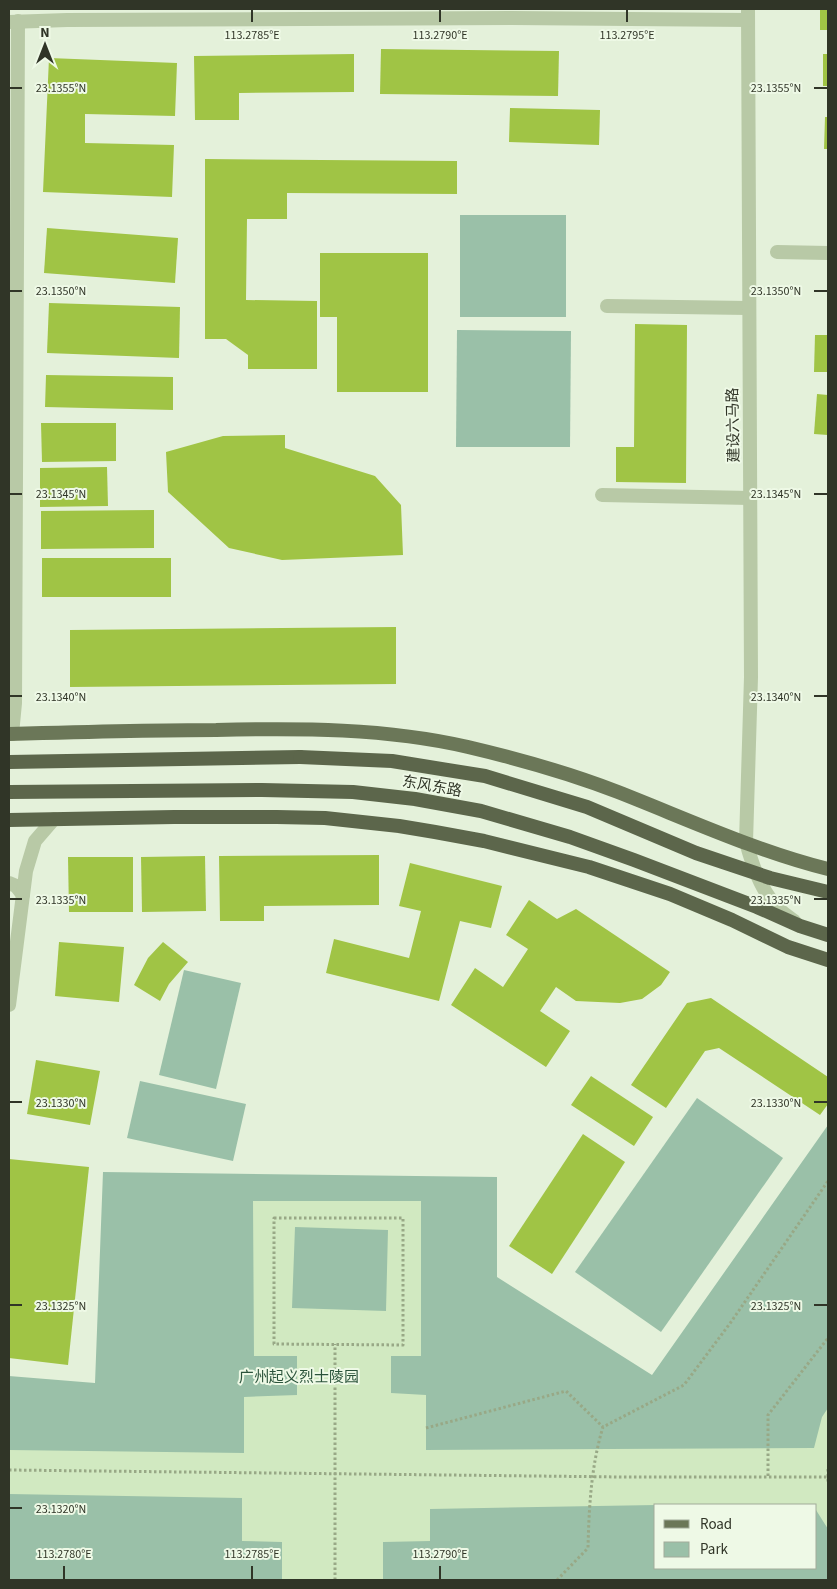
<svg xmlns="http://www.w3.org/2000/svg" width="837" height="1589" viewBox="0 0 837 1589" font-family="'Source Sans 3','Noto Sans SC',sans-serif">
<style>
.green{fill:#9ac0a8;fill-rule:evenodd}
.plaza{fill:#d1e9c1;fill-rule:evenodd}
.building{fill:#a0c445}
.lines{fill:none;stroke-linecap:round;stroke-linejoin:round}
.path{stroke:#98a886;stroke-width:3;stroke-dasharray:2.5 2.5;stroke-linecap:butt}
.service{stroke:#b8c9a6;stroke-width:14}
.minor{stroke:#b8c9a6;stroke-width:14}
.tertiary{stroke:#b8c9a6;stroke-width:14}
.primary{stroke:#6b7758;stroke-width:14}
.trunk{stroke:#5c664b;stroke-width:14}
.trunk-bridge{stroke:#5c664b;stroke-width:14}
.ticks{fill:none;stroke:#303527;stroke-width:2}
.labels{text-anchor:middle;stroke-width:4;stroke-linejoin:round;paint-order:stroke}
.street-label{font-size:15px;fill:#303527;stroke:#eef9e6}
.park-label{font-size:15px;fill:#2b533b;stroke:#eef9e6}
.ticks-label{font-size:12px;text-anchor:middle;fill:#303527;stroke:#eef9e6;stroke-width:4;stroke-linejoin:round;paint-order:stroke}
</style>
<rect width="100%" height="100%" fill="#e4f1da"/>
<!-- green -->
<g class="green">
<rect x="460" y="215" width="106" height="102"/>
<path d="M457 330 571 331 570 447H456Z"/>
<path d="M184 970 241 983 216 1089 159 1075Z"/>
<path d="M140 1081 246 1104 233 1161 127 1138Z"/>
<path d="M697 1098 783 1158 661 1332 575 1272Z"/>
<path d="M828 1125V1580H9V1376L95 1383 103 1172 497 1177V1277L652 1375ZM656 1505H816V1568H656Z"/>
</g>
<!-- plaza -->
<path class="plaza" d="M253 1201H421V1356H391V1393L426 1395V1450L814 1448 822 1417 828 1408V1529L816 1510V1505H656L430 1509V1541L383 1542V1580H282V1542L242 1541V1498L9 1494V1450L244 1453V1397L297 1395V1356H254ZM295 1227 388 1230 386 1311 292 1308Z"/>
<!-- building -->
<g class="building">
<rect x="820" y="9" width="8" height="21"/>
<path d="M381 49 559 51 558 96 380 94Z"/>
<path d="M354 54V92L239 93V120H195L194 56Z"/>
<rect x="823" y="54" width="5" height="32"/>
<path d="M49 58 177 63 175 116 85 114V143L174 145 172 197 43 192Z"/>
<path d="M510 108 600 110 599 145 509 142Z"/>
<path d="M825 117H828V149H824Z"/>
<path d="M205 159 457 161V194L287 193V219H247L246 300 317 301V369H248V355L226 339H205Z"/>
<path d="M47 228 178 238 175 283 44 273Z"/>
<path d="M320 253H428V392H337V317H320Z"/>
<path d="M49 303 180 307 179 358 47 353Z"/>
<path d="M635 324 687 325 686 483 616 482V447H634Z"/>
<path d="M815 335H828V372H814Z"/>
<path d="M46 375 173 377V410L45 407Z"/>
<path d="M817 394 828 395V435L814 434Z"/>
<path d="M41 423H116V461L42 462Z"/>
<path d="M285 435V448L375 476 401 505 403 555 282 560 229 548 168 492 166 452 223 436Z"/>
<path d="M107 467 108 506 40 507V468Z"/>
<path d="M154 510V548L41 549V511Z"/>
<rect x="42" y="558" width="129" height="39"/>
<path d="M396 627V684L70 687V630Z"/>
<path d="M379 855V905L264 906V921H220L219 856Z"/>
<path d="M205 856 206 911 142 912 141 857Z"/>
<path d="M68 857H133V912H69Z"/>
<path d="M410 863 502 886 491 928 460 921 439 1001 326 973 334 939 409 958 421 911 399 906Z"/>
<path d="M529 900 557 919 576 909 670 972 661 985 642 999 620 1003 576 1001 556 987 540 1011 570 1031 546 1067 451 1005 475 968 503 987 528 949 506 935Z"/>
<path d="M59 942 124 947 119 1002 55 996Z"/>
<path d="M163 942 188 962 169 984 160 1001 134 985 148 958Z"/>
<path d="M711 998 828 1077V1104L820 1115 719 1048 705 1051 666 1108 631 1085 687 1003Z"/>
<path d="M36 1060 100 1071 90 1125 27 1114Z"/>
<path d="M591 1076 653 1117 634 1146 571 1105Z"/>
<path d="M583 1134 625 1162 552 1274 509 1246Z"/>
<path d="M9 1159 89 1167 68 1365 9 1358Z"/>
</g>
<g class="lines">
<!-- path -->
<g class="path">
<path d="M274 1218H403V1345L274 1344Z"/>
<path d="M426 1428 566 1391 603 1427"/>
<path d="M828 1469V1482"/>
<path d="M9 1470 622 1477H827"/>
<path d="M768 1476V1415L828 1338"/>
<path d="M335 1580V1344"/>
<path d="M557 1580 588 1548C589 1508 591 1466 603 1427L684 1385 731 1322 828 1181"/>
</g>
<!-- service -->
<g class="service">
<path d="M607 306 748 308"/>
<path d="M602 495 750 498"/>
</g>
<!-- minor -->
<g class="minor">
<path d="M777 252 828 253"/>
<path d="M12 734 15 703 18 21"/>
</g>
<!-- tertiary -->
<g class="tertiary">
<path d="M748 9 751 677 746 842C752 864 760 888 776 906 780 911 788 916 794 921"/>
<path d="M9 22 67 20 512 18 748 20"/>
<path d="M9 883 16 886 23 895"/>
<path d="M9 1005 26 871 35 841 54 819"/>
</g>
<!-- primary -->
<path class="primary" d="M9 734C78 732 147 730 216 730 300 728 386 728 468 747 519 759 569 773 618 792 687 819 756 851 828 869"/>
<!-- trunk -->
<g class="trunk">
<path d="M9 762 300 757"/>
<path d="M9 792 262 790 353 792 415 799 481 811 570 837 634 860 757 907 800 926 828 935"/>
<path d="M9 820 174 817H277L325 818 399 826 435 832 484 841 589 867 670 894 732 920 788 947 828 960"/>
</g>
<!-- trunk-bridge -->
<path class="trunk-bridge" d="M300 757 392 761 485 776 587 807 696 853 770 878 828 892"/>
</g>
<!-- ticks -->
<path class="ticks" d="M252 10V22M440 10V22M627 10V22M10 88H22M814 88H827M10 291H22M814 291H827M10 494H22M814 494H827M10 696H22M814 696H827M10 899H22M814 899H827M10 1102H22M814 1102H827M10 1305H22M814 1305H827M10 1508H22M64 1566V1579M252 1566V1579M440 1566V1579"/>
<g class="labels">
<!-- street labels -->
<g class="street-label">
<text transform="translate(733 425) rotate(-91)" y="5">建设六马路</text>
<text transform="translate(432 786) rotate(10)" y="5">东风东路</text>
</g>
<!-- park labels -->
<g class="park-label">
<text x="299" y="1382">广州起义烈士陵园</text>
</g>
</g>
<g class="ticks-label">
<text x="252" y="39">113.2785°E</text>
<text x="440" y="39">113.2790°E</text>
<text x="627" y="39">113.2795°E</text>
<text x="61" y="92">23.1355°N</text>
<text x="776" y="92">23.1355°N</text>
<text x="61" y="295">23.1350°N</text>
<text x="776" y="295">23.1350°N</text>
<text x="61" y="498">23.1345°N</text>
<text x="776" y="498">23.1345°N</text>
<text x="61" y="701">23.1340°N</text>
<text x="776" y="701">23.1340°N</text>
<text x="61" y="904">23.1335°N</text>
<text x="776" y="904">23.1335°N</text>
<text x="61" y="1107">23.1330°N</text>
<text x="776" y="1107">23.1330°N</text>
<text x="61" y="1310">23.1325°N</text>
<text x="776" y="1310">23.1325°N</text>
<text x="61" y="1513">23.1320°N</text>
<text x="64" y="1558">113.2780°E</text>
<text x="252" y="1558">113.2785°E</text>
<text x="440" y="1558">113.2790°E</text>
</g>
<!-- border -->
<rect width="837" height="1589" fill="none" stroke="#303527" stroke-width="20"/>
<!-- legend -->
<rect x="654" y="1504" width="162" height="65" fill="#eef9e6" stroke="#a2ab9a"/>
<rect x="664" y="1520" width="25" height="8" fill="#6b7758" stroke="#a2ab9a"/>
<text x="700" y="1529" font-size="15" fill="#303527">Road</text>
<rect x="664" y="1542" width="25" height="15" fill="#9ac0a8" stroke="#a2ab9a"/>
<text x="700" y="1554" font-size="15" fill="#303527">Park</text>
<!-- north arrow -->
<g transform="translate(45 45)" stroke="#eef9e6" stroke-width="4" paint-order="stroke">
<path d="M0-4L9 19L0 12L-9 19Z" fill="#303527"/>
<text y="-8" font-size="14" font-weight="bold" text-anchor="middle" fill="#303527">N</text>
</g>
</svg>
